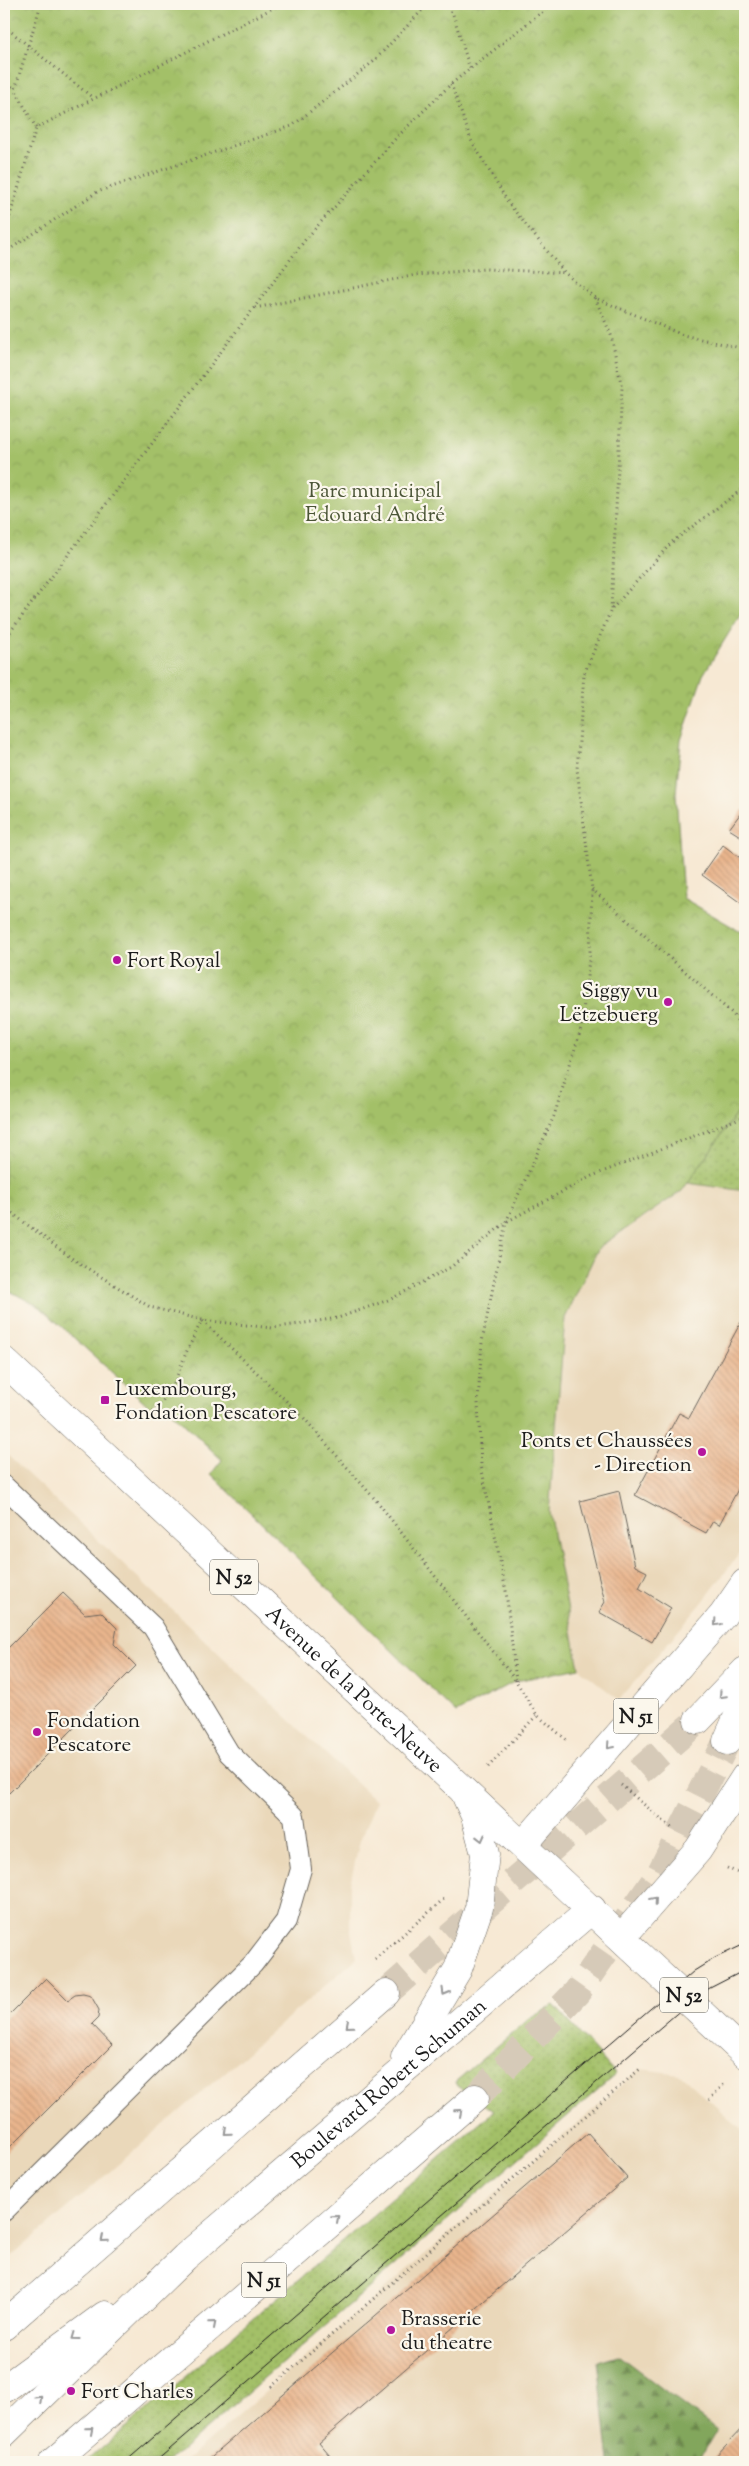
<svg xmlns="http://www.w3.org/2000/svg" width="749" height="2466" viewBox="0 0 749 2466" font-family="'Sorts Mill Goudy',serif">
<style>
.built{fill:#ead8ba}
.grass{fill:url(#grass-dots);stroke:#606e42}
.forest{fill:url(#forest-firs);stroke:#4f613c}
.park{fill:url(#park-crowns);stroke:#606e42}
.building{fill:url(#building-back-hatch)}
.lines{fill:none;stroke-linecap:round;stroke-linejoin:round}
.primary-tunnel{stroke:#d6cab8;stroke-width:28;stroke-dasharray:28 14;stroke-linecap:butt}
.service-casing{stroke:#69645c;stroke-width:22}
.primary-casing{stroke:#69645c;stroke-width:29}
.path{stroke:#69645c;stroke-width:3;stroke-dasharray:1 4;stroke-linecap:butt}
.service{stroke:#fff;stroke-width:20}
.primary{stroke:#fff;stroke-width:28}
.tram{stroke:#1c1c1c;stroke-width:1}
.oneway{stroke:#999}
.poi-dot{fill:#b5179e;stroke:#fbf7ec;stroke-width:2}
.labels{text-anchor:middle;stroke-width:4.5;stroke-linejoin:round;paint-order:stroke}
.shield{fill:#fbf7ec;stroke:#5f5e5a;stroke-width:1}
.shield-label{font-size:20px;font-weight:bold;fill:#1c1c1c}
.park-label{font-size:21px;fill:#4b5537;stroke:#fbf7ec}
.poi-label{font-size:21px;fill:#1c1c1c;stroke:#fbf7ec;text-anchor:start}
.street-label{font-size:21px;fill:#1c1c1c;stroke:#fbf7ec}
</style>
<defs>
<pattern id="grass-dots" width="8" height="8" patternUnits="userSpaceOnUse" patternTransform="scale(1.25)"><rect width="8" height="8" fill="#a3c068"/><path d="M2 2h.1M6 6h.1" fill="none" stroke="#8ca45a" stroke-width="1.8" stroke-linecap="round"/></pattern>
<pattern id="forest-firs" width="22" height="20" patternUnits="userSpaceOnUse" patternTransform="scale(1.25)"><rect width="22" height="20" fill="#82a65c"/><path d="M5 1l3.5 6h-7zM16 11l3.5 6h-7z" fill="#6a864b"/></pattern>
<pattern id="park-crowns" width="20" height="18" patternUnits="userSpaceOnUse" patternTransform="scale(1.25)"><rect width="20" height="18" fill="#a3c068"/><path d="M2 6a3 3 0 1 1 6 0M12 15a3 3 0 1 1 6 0" fill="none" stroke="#8ca45a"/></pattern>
<pattern id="building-back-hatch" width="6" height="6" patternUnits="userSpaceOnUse" patternTransform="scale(1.25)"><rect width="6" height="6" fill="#e9b58d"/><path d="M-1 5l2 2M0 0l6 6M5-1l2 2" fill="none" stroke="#c79b79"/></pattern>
</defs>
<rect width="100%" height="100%" fill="#fbf7ec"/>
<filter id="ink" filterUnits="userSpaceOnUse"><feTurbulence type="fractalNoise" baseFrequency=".02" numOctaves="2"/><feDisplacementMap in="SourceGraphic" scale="10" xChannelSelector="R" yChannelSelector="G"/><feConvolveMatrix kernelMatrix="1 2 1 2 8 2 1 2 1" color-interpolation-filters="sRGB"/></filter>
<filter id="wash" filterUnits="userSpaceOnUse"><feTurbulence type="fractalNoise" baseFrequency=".0096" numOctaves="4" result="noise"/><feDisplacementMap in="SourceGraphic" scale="20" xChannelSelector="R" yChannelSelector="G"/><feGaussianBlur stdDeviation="1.12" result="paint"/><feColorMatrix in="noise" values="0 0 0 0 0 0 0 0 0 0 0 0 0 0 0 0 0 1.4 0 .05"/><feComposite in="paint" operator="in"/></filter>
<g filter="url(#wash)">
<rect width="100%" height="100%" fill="#f7e9d4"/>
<!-- built -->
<g class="built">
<path d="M687 1183 745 1191V1546L702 1603 619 1700 579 1668 549 1512 565 1318 599 1247 682 1192Z"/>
<path d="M4 1452 376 1801 360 1840 350 1884V1926L356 1959 4 2263Z"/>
<path d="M640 2069 680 2074 745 2133V2462H184Z"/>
</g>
<!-- grass -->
<g class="grass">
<path d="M745 1101V1191L687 1183Z"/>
<path d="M554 2005 616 2074 168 2462H86L494 2111 457 2086 455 2082 529 2019Z"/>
</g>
<!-- forest -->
<path class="forest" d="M618 2355 717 2430 698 2462H609L598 2361Z"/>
<!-- park -->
<path class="park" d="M4 4H745V607L703 675 681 740 676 793 683 898 745 934V1101L682 1191 599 1247 565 1318 549 1512 579 1668 516 1681 456 1713 211 1474 222 1460 158 1399 150 1407 40 1307 4 1288Z"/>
<g id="blocks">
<!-- building -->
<g class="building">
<path d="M743 810 745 811V839L729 829Z"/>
<path d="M723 845 743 860 745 857V906L702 875Z"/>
<path d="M741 1322 745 1324V1476L719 1525 713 1521 706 1533 635 1495 679 1413 689 1418Z"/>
<path d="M619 1491 635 1566 647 1572 639 1588 671 1608 652 1642 599 1612 605 1602 580 1501Z"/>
<path d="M63 1593 85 1614 101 1612 117 1628 114 1644 136 1666 4 1798V1652Z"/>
<path d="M46 1978 68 2000 75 1995 83 1994 91 1996 99 2010 98 2018 92 2024 112 2045 4 2153V2020Z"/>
<path d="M588 2133 627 2178 319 2443 335 2462H205Z"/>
<path d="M745 2425V2462H712L711 2461Z"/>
</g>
</g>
</g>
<g filter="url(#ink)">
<use href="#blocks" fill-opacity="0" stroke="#69645c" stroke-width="1"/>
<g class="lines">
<!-- primary-tunnel -->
<g class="primary-tunnel">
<path d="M386 1993 698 1720"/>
<path d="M475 2098 577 1992 661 1872 727 1741"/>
</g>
<defs>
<path id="service" d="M4 1486 153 1627 229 1753 294 1816 301 1869 286 1921 253 1964 4 2211"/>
<g id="primary">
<path id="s1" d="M4 1361 745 2054"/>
<path d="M698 1720 745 1671"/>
<path d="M727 1741 745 1700"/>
<path d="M523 1845 723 1615 745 1583"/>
<path d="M622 1937 698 1850 745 1777"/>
<path d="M405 2057 458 1969 479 1908 485 1854 475 1816 466 1796"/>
<path d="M4 2326 386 1993"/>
<path d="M4 2389 105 2315"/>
<path id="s2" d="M4 2433 185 2257 592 1909"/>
<path d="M53 2462 475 2098"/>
</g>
</defs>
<!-- service casing -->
<use href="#service" class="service-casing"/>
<!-- primary casing -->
<use href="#primary" class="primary-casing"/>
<!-- path -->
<g class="path">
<path d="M119 4H123"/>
<path d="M443 4 453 14 470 69"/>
<path d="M4 20 9 4"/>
<path d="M4 26 93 98"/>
<path d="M4 80 15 89"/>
<path d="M451 84 471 140 509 204 565 273 595 298 683 335 745 349"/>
<path d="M36 128 15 89 41 4"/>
<path d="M4 236 36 128 281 4"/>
<path d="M4 253 97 192 292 126 373 62 428 4"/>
<path d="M595 298 611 335 622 388 611 610"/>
<path d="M255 308 416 275 485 269 565 273"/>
<path d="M4 640 305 240 397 137 451 84 552 4"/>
<path d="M592 889 733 1014 745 1032"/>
<path d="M4 1207 74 1260 150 1307 202 1320 272 1328 338 1318 391 1299 451 1267 506 1222 592 1176 745 1116"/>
<path d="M203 1321 303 1417 380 1505 516 1681 537 1715 568 1741"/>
<path d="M150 1416 171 1391 186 1353 202 1320"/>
<path d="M516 1681 506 1591 481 1465 478 1403 482 1342 506 1222 554 1116 581 1029 590 951 592 889 577 769 584 674 611 610 672 542 745 487"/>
<path d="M488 1767 537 1715"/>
<path d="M621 1785 672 1828"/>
<path d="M727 1868 745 1876"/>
<path d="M375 1959 445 1898"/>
<path d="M709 2100 726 2082"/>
<path d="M271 2387 640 2069"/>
</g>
<!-- service -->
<use href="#service" class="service"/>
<!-- primary -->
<use href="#primary" class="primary"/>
<!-- tram -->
<g class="tram">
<path d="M125 2462 694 1971 715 1958 745 1944"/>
<path d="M155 2462 690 2002 708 1989 745 1970"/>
</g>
</g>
<!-- one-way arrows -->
<defs><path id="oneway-chevron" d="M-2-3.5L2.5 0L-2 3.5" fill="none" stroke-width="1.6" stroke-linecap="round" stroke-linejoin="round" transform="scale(1.25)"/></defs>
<g class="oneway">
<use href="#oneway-chevron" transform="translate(717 1623) rotate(131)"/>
<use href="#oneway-chevron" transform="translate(722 1695) rotate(134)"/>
<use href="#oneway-chevron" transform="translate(610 1746) rotate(131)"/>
<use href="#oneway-chevron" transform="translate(481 1838) rotate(76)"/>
<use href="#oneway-chevron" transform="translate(654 1900) rotate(-49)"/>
<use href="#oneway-chevron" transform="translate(445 1992) rotate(120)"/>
<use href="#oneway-chevron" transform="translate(349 2025) rotate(139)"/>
<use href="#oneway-chevron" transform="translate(459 2112) rotate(-41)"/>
<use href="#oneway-chevron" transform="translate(227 2132) rotate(139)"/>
<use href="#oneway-chevron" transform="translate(336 2218) rotate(-41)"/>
<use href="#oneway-chevron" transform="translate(104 2239) rotate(139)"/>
<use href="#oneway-chevron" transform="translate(213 2324) rotate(-41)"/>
<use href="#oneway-chevron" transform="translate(75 2337) rotate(144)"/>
<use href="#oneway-chevron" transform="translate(39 2399) rotate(-44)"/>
<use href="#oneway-chevron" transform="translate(90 2430) rotate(-41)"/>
</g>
</g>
<!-- markers -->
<g class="poi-dot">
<circle cx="117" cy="960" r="5"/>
<circle cx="668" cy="1002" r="5"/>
<rect x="100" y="1395" width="10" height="10" rx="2.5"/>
<circle cx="702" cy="1452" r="5"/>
<circle cx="37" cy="1732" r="5"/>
<circle cx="391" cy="2330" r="5"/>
<circle cx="71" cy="2391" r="5"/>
</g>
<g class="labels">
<!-- shield labels -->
<g class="shield">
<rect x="210" y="1559.5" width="48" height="35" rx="4"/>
<rect x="613.5" y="1698.5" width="45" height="35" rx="4"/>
<rect x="660" y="1977.5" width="48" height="35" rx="4"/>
<rect x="241.5" y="2262.5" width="45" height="35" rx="4"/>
</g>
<g class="shield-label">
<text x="234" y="1584">N 52</text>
<text x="636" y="1723">N 51</text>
<text x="684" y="2002">N 52</text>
<text x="264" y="2287">N 51</text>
</g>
<!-- park labels -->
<g class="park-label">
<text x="375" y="497">Parc municipal<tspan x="375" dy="24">Edouard André</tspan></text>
</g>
<!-- poi labels -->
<g class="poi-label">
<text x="127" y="967">Fort Royal</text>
<text x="658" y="997" text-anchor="end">Siggy vu<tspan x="658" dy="24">Lëtzebuerg</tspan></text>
<text x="115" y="1395">Luxembourg,<tspan x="115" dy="24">Fondation Pescatore</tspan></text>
<text x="692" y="1447" text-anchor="end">Ponts et Chaussées<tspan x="692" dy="24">- Direction</tspan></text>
<text x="47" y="1727">Fondation<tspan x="47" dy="24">Pescatore</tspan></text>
<text x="401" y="2325">Brasserie<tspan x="401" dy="24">du theatre</tspan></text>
<text x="81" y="2398">Fort Charles</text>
</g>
<!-- street labels -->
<g class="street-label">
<text dy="7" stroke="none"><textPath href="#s1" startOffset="480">Avenue de la Porte-Neuve</textPath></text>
<text dy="7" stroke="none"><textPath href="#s2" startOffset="520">Boulevard Robert Schuman</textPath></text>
</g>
</g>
<!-- margin -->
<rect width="749" height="2466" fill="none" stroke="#fbf7ec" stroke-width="20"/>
</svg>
